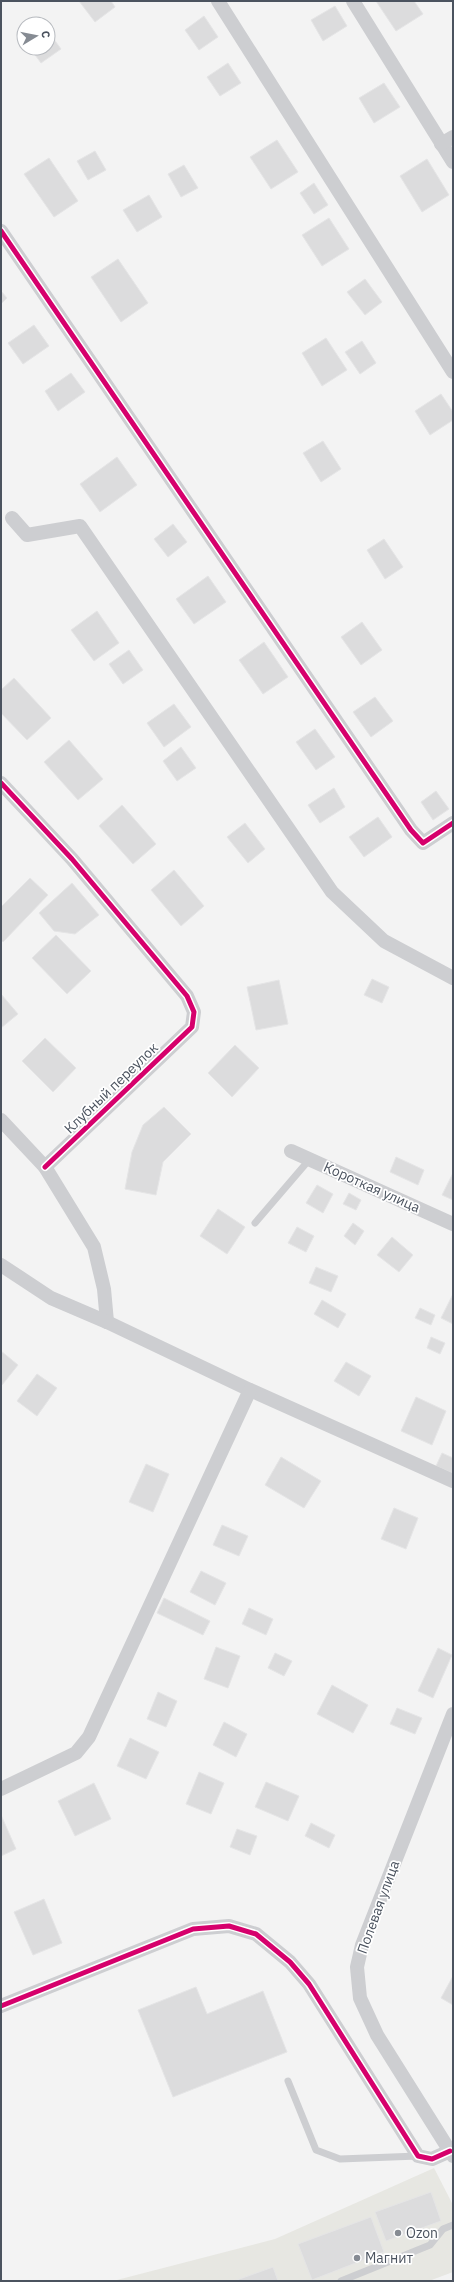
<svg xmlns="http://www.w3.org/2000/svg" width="454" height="2282" viewBox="0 0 454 2282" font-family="'IBM Plex Sans',sans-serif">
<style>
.commercial{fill:#e7e7e2}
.building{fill:#dcdcdd;stroke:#e5e5e6}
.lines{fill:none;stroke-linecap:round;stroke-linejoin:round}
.service{stroke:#cdced1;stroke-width:7}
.minor{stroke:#cdced1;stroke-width:14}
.cycleway-casing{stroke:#fff;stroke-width:8}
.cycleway{stroke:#d6006c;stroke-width:5}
.poi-dot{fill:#868b93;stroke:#fff;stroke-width:1.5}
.labels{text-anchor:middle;stroke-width:3.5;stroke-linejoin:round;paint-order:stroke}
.street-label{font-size:14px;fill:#4b535f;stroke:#fff}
.poi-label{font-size:14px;fill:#4b535f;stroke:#fff;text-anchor:start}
</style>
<rect width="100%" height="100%" fill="#f3f3f3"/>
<!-- commercial -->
<path class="commercial" d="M434 2168 453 2205V2272L429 2281H113L275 2239Z"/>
<!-- building -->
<g class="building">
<path d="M79 1H111L115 7 95 22Z"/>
<path d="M376 1H414L423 14 396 31Z"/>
<path d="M335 6 347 26 323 41 311 20Z"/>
<path d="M204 16 218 37 199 50 185 30Z"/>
<path d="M48 31 61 49 41 63 30 48H48Z"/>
<path d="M228 63 241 83 220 96 207 77Z"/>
<path d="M384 83 400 107 374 123 359 98Z"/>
<path d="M277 140 298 172 271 189 250 157Z"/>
<path d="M95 151 106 170 88 180 77 161Z"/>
<path d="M49 158 78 201 54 217 24 174Z"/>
<path d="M427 159 449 195 422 212 400 176Z"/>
<path d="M184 165 198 188 181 197 168 174Z"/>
<path d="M314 183 328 205 314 214 300 193Z"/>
<path d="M149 195 162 217 137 232 123 210Z"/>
<path d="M329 218 349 249 322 266 302 235Z"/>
<path d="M118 259 148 303 121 322 91 277Z"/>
<path d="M365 279 382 302 365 315 347 292Z"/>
<path d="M1 291 7 298 1 304Z"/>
<path d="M34 325 49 346 23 364 8 343Z"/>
<path d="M326 338 347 370 322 386 302 353Z"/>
<path d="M362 341 376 363 360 374 345 352Z"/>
<path d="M71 373 85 392 58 411 45 391Z"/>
<path d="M441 394 453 412V420L430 435 415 411Z"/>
<path d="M323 441 341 469 321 482 303 453Z"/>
<path d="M117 457 137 485 100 512 80 484Z"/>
<path d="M173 524 187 542 168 557 154 539Z"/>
<path d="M384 539 403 567 385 579 367 550Z"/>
<path d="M208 576 226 602 194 624 176 599Z"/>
<path d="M97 611 119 643 94 661 71 630Z"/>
<path d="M362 622 382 650 361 665 341 637Z"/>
<path d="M264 642 288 677 263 694 239 660Z"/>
<path d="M129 650 143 670 123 684 109 664Z"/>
<path d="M14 678 51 718 27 740 1 713V690Z"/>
<path d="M375 697 393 721 371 737 353 712Z"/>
<path d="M174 704 191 727 164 747 147 723Z"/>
<path d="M315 729 335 757 316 770 296 742Z"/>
<path d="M69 740 103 779 78 800 44 762Z"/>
<path d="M181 747 196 768 177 781 163 761Z"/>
<path d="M334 788 345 807 320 823 308 805Z"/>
<path d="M436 791 449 809 433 820 421 802Z"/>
<path d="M122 805 156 844 133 864 99 826Z"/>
<path d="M378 817 392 837 364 857 349 837Z"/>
<path d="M245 823 265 849 248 863 227 837Z"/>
<path d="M174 870 204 906 181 926 151 890Z"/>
<path d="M30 878 48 895 3 942 1 940V907Z"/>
<path d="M72 883 99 915 75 934 54 931 39 913Z"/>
<path d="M56 935 91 971 67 994 32 958Z"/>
<path d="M372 979 389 987 382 1003 364 995Z"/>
<path d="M279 980 288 1024 256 1030 247 987Z"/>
<path d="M1 994 18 1014 1 1028Z"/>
<path d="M45 1038 76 1068 53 1092 22 1061Z"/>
<path d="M235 1045 259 1068 232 1097 208 1073Z"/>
<path d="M164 1107 191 1134 163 1162 156 1195 125 1189 132 1152 143 1125Z"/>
<path d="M396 1157 424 1170 418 1185 390 1172Z"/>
<path d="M453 1173V1200L442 1195Z"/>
<path d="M317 1185 333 1194 323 1213 306 1203Z"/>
<path d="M349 1193 361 1200 356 1210 343 1204Z"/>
<path d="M218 1209 245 1227 227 1254 200 1236Z"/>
<path d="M353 1223 364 1231 355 1245 344 1236Z"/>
<path d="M297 1227 314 1236 306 1252 288 1243Z"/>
<path d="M392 1237 413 1255 399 1272 377 1255Z"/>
<path d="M316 1267 338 1276 331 1292 309 1283Z"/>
<path d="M453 1294V1324L441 1318Z"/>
<path d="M322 1300 346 1314 338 1328 314 1314Z"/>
<path d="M420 1308 435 1315 431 1325 415 1318Z"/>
<path d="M431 1337 445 1343 440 1354 427 1348Z"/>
<path d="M1 1351 18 1365 2 1385 1 1384Z"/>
<path d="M346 1362 371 1376 359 1396 334 1381Z"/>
<path d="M37 1374 57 1388 37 1416 17 1401Z"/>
<path d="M416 1397 446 1411 432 1445 401 1431Z"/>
<path d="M442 1453 453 1458 452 1473 436 1466Z"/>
<path d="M281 1457 321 1481 304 1508 265 1485Z"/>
<path d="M146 1464 169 1474 153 1512 129 1502Z"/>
<path d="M394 1508 418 1518 406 1549 381 1539Z"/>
<path d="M222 1525 248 1536 239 1556 213 1545Z"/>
<path d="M201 1571 226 1583 215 1605 190 1592Z"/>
<path d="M164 1598 210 1621 203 1635 157 1613Z"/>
<path d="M249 1608 273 1619 266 1635 242 1624Z"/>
<path d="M216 1647 240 1656 228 1688 204 1679Z"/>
<path d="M438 1648 452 1655 433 1698 418 1691Z"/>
<path d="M275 1653 292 1661 284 1676 268 1668Z"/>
<path d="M332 1685 368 1705 353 1733 317 1714Z"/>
<path d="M158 1692 177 1701 166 1727 147 1719Z"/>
<path d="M397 1708 422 1718 415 1734 390 1724Z"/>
<path d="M224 1722 247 1734 236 1757 213 1745Z"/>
<path d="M130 1738 159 1752 146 1779 117 1766Z"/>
<path d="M199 1772 224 1783 211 1814 186 1804Z"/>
<path d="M266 1782 299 1796 288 1821 255 1807Z"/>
<path d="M94 1783 111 1819 75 1836 58 1801Z"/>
<path d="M1 1815 16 1849 1 1856Z"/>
<path d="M311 1823 335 1835 329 1848 305 1836Z"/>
<path d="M237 1829 257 1836 250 1855 230 1847Z"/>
<path d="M44 1899 62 1943 33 1955 14 1912Z"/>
<path d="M453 1976V2005L441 1998Z"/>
<path d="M196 1987 207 2014 263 1991 287 2052 173 2097 138 2010Z"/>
<path d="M431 2192 441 2221 386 2241 375 2212Z"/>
<path d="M371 2217 384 2252 312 2280 298 2244Z"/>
<path d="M273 2267 278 2281H234Z"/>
</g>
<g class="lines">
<!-- service -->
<g class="service">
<path d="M255 1223 309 1160"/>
<path d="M288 2081 316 2150 340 2159 418 2156"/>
<path d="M341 2281 430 2245 443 2229 453 2225"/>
</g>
<!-- minor -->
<g class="minor">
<path d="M218 1 453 372"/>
<path d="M353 1 453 162"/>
<path d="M441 144 453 137"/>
<path d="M1 231 411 830 423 843 453 823"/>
<path d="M12 518 27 535 80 526 332 892 384 941 453 978"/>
<path d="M1 783 72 859 187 996 194 1012 192 1027 45 1167"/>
<path d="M1 1120 45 1167 94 1247 104 1289 107 1322"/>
<path d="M291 1151 453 1224"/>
<path d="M1 1265 51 1298 107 1322 250 1390 453 1481"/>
<path d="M453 1714 362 1945 357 1967 360 1998 377 2035 453 2156"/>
<path d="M1 1789 76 1753 89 1737 250 1390"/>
<path d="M1 2006 193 1929 229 1926 256 1934 290 1962 309 1984 418 2156 432 2159 450 2151"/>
</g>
<defs>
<g id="cycleway">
<path d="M1 231 411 830 423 843 453 823"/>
<path d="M1 783 72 859 187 996 194 1012 192 1027 45 1167"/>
<path d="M1 2006 193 1929 229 1926 256 1934 290 1962 309 1984 418 2156 432 2159 450 2151"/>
</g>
</defs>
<!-- cycleway casing -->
<use href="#cycleway" class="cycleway-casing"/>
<!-- cycleway -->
<use href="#cycleway" class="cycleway"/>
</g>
<!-- markers -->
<g class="poi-dot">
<circle cx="398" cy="2233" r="4"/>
<circle cx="357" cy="2258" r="4"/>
</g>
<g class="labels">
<!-- street labels -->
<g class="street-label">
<text transform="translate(111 1088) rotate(-44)" y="5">Клубный переулок</text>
<text transform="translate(372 1187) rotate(24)" y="5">Короткая улица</text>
<text transform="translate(378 1907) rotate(-70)" y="5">Полевая улица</text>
</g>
<!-- poi labels -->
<g class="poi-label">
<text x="406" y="2238">Ozon</text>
<text x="365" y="2263">Магнит</text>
</g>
</g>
<!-- border -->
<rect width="454" height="2282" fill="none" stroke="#4b535f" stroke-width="4"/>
<!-- north arrow -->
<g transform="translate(36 36) rotate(80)"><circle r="19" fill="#ffffff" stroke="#b7babf"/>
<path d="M0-3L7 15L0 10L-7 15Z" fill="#868b93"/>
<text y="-6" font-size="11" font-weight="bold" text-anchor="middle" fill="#4b535f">С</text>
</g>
</svg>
